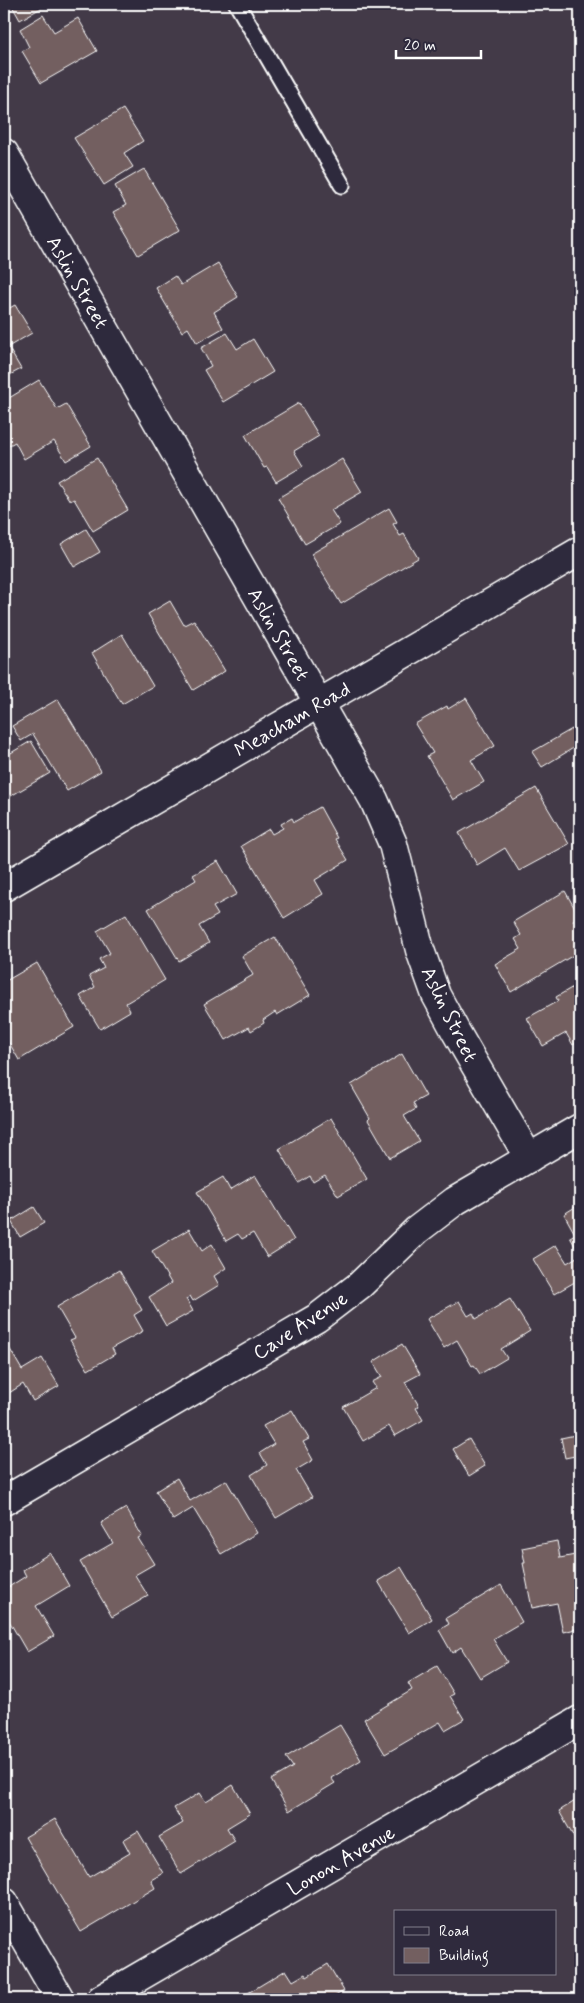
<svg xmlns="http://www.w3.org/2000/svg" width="584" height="2003" viewBox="0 0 584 2003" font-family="Mynerve,sans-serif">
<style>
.building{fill:#735f60;stroke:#fff}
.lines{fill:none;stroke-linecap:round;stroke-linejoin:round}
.service-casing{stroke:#fff;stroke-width:19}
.minor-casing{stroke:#fff;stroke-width:31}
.tertiary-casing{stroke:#fff;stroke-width:31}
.service{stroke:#2f2a3d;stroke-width:15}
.minor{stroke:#2f2a3d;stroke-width:28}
.tertiary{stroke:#2f2a3d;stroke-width:28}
.labels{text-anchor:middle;stroke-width:4;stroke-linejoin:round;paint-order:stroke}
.street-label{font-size:20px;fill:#fff;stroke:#2f2a3d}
</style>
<rect width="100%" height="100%" fill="#433a48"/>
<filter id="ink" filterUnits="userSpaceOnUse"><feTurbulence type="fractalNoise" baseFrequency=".02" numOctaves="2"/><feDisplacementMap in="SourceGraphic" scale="10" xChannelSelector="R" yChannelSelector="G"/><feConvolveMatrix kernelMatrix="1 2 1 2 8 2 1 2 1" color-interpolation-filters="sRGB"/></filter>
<g filter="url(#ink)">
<!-- building -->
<g class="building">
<path d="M4 4H48L20 20 11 4 4 9Z"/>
<path d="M43 15 54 32 78 18 97 51 41 83 22 51 29 47 20 29Z"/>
<path d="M123 109 143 141 124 153 133 167 104 185 74 138Z"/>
<path d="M144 169 180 230 138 255 113 212 126 205 115 186Z"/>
<path d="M218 263 238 297 214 312 223 328 197 343 188 328 182 332 156 288 175 276 181 285Z"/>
<path d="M15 305 32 333 8 347 21 369 4 378V311Z"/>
<path d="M227 333 237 349 253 339 273 372 223 402 204 370 211 366 201 348Z"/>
<path d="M39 380 57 409 66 404 91 446 66 461 54 441 24 459 15 442 4 448V401Z"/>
<path d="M299 403 319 436 294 451 303 466 276 482 267 467 264 468 245 435Z"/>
<path d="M97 458 128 510 93 531 74 499 70 501 57 481Z"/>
<path d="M342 459 362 492 331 510 340 524 305 544 278 498Z"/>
<path d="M389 508 397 522 393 524 400 536 404 534 418 558 341 604 311 554Z"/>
<path d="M86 529 100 552 74 567 61 544Z"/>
<path d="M170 601 184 625 194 620 225 671 193 690 148 614Z"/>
<path d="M122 634 153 686 122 704 92 653Z"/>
<path d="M580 667V686L572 672Z"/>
<path d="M466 698 495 746 471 760 484 782 453 800 427 756 433 753 415 724 447 706 448 709Z"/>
<path d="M58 699 101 771 67 791 33 734 21 741 12 726Z"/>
<path d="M572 729 580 744 542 767 532 752Z"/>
<path d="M31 741 50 773 4 800V757Z"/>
<path d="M536 788 569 844 519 871 505 848 477 865 459 833Z"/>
<path d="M320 807 337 838 335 839 348 860 315 880 323 894 284 918 241 846 269 829 272 834 283 828 281 824 292 818 294 822Z"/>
<path d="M218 861 237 894 213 907 218 915 199 926 209 943 179 961 148 909 196 880 193 875Z"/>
<path d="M565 891 579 916 573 920 580 932V949L576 951 577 953 511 992 495 964 521 949 515 939 521 935 513 922Z"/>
<path d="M126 914 165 980 126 1003 130 1011 100 1029 80 996 95 987 89 976 104 968 99 959 110 953 97 931Z"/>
<path d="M275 937 310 995 277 1015 275 1012 263 1020 264 1023 251 1031 249 1027 226 1040 204 1004 253 975 242 956Z"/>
<path d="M37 963 74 1027 19 1060 4 1034V982Z"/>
<path d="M580 983V1043L579 1041 573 1045 566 1033 543 1046 527 1018 558 1001 556 997Z"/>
<path d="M402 1054 426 1096 413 1103 416 1109 404 1116 419 1141 390 1158 368 1120 370 1118 351 1085Z"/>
<path d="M331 1118 367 1179 338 1196 325 1175 313 1182 310 1176 299 1183 279 1149Z"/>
<path d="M255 1175 294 1240 267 1257 253 1233 242 1239 238 1234 226 1241 197 1192 223 1177 230 1190Z"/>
<path d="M580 1204V1279L554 1294 533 1259 556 1245 567 1263 580 1255 570 1237 575 1234 564 1214Z"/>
<path d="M34 1207 44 1223 20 1237 11 1221Z"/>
<path d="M189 1229 202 1251 212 1244 226 1268 214 1276 219 1285 193 1301 190 1296 186 1299 193 1311 166 1326 149 1297 171 1283 152 1251Z"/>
<path d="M119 1270 142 1310 134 1315 143 1331 112 1348 115 1354 88 1370 70 1340 75 1338 57 1307Z"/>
<path d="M510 1299 530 1331 501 1349 507 1358 480 1374 474 1365 472 1366 457 1340 444 1348 427 1319 459 1301 468 1316 473 1313 476 1319Z"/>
<path d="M4 1339 22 1370 42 1358 59 1386 33 1401 23 1384 6 1395 4 1392Z"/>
<path d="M402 1344 420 1374 405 1382 419 1406 416 1408 423 1420 395 1436 389 1426 363 1441 343 1407 376 1388 372 1382 382 1377 373 1362Z"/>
<path d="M292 1410 309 1439 303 1442 313 1460 296 1470 312 1497 276 1518 251 1475 267 1465 260 1453 274 1444 263 1426Z"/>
<path d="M580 1434V1455L565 1458 561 1438Z"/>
<path d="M469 1439 485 1466 469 1476 453 1449Z"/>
<path d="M177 1478 190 1501 226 1480 257 1533 221 1554 193 1508 173 1520 156 1491Z"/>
<path d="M126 1508 142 1536 138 1538 154 1564 135 1575 148 1596 112 1617 80 1562 113 1543 101 1523Z"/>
<path d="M557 1541 560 1558 580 1554V1628L563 1632 557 1603 532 1608 523 1563H525L522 1548Z"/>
<path d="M50 1553 69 1586 36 1606 54 1636 27 1652 4 1612V1590L26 1576 23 1570Z"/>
<path d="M401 1567 432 1619 409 1633 378 1581Z"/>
<path d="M501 1585 522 1622 493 1639 507 1662 480 1678 461 1647 452 1653 439 1630 449 1624 446 1618Z"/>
<path d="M437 1666 454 1694 450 1696 464 1719 445 1730 440 1722 385 1754 364 1719 412 1690 408 1683Z"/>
<path d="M340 1725 361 1760 331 1778 335 1783 289 1811 271 1780 293 1767 286 1757Z"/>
<path d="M233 1785 250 1814 227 1828 235 1841 181 1874 159 1837 183 1823 174 1808 200 1793 206 1802Z"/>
<path d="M580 1798V1848L559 1811Z"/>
<path d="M55 1819 89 1877 130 1853 123 1840 138 1831 163 1873 151 1880 155 1888 81 1932 25 1837Z"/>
<path d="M328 1964 344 1991 330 1999H245L243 1996 286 1970 293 1981 305 1974 307 1977Z"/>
</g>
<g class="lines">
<defs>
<path id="service" d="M237 4 342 185"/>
<g id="minor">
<path d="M4 153 374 800 393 844 420 950 436 995 456 1032 529 1158"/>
<path d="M4 1501 317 1318 360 1285 417 1230 455 1201 580 1128"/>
<path d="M4 1902 60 1999"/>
<path d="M101 1999 580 1720"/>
</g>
<path id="tertiary" d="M4 887 580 551"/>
</defs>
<!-- service casing -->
<use href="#service" class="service-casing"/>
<!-- minor casing -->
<use href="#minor" class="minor-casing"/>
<!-- tertiary casing -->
<use href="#tertiary" class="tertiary-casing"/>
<!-- service -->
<use href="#service" class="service"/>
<!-- minor -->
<use href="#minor" class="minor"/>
<!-- tertiary -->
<use href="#tertiary" class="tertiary"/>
</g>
</g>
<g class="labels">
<!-- street labels -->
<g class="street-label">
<text transform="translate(78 282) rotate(60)" y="7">Aslin Street</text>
<text transform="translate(279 634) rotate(60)" y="7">Aslin Street</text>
<text transform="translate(292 719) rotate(-30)" y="7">Meacham Road</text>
<text transform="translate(450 1014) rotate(64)" y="7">Aslin Street</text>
<text transform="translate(300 1325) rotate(-33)" y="7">Cave Avenue</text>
<text transform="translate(341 1860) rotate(-30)" y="7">Lonon Avenue</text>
</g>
</g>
<!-- margin -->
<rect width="584" height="2003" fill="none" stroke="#2f2a3d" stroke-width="20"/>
<rect x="10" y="10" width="564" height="1983" fill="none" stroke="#fff" stroke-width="2" filter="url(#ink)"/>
<!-- legend -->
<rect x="394" y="1910" width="162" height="65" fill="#2f2a3d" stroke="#827f8b"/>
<rect x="404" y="1927" width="25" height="8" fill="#2f2a3d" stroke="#827f8b"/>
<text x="439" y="1936" font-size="15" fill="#ffffff">Road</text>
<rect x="404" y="1948" width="25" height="15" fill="#735f60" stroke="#827f8b"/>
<text x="439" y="1960" font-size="15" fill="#ffffff">Building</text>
<!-- scale -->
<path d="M396 50v8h85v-8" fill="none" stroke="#ffffff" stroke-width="2.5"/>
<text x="404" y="50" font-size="15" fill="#ffffff" stroke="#2f2a3d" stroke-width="4" paint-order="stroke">20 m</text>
</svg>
